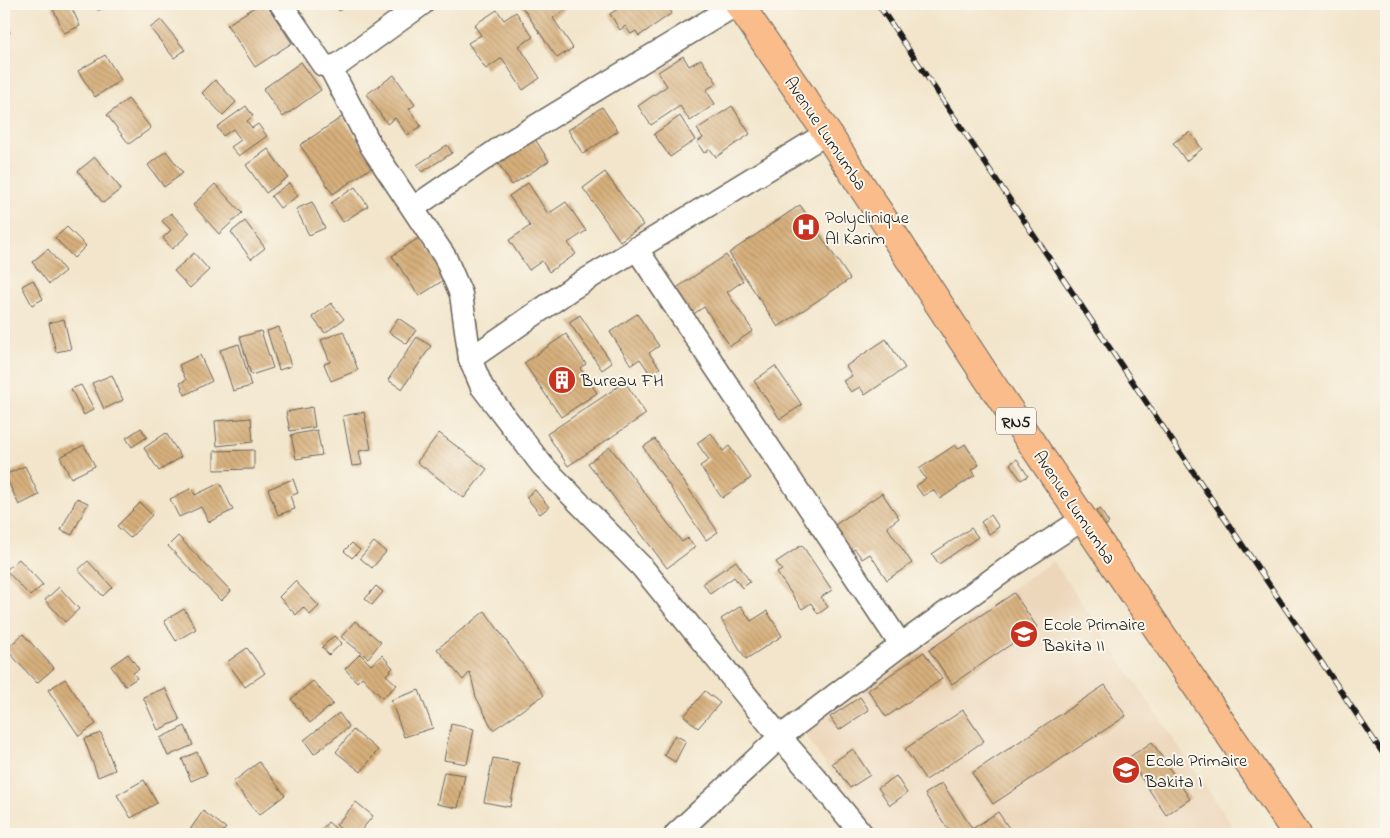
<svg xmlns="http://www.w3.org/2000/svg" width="1390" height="838" viewBox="0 0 1390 838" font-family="'Indie Flower',sans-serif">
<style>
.built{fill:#edd7bb}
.building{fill:url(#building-back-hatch)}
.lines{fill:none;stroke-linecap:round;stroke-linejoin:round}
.street-casing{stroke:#676259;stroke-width:25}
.highway-casing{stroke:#676259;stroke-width:30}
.street{stroke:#fff;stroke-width:22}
.highway{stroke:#f9bc8a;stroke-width:28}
.rail-casing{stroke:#1c1c1c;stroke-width:5.5}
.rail{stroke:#fbf7ec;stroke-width:4;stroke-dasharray:11;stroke-linecap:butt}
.labels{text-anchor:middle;stroke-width:4;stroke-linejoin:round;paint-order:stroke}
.shield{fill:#fbf7ec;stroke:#5f5e5a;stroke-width:1}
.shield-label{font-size:16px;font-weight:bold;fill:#1c1c1c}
.street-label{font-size:18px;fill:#1c1c1c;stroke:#fbf7ec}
.poi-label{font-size:18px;fill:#1c1c1c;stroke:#fbf7ec;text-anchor:start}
</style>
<defs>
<pattern id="building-back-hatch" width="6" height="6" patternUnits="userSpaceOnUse" patternTransform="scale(1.25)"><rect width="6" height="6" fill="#d6af7c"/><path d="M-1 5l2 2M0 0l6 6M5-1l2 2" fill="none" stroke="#b7966b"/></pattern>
</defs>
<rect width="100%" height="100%" fill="#fbf7ec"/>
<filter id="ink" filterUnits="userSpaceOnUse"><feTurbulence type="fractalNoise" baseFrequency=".02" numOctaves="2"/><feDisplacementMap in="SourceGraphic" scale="10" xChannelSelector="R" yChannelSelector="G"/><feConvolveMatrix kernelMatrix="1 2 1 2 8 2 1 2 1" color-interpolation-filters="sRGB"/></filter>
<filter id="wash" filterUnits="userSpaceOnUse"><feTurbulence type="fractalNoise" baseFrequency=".0096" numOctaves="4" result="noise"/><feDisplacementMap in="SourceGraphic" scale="20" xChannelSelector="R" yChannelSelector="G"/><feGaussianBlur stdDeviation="1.12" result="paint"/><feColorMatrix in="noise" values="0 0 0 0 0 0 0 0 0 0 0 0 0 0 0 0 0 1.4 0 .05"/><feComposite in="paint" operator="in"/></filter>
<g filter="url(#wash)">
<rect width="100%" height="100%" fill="#f2e5cb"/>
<!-- built -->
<path class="built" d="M1053 561 1238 834H873L802 730Z"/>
<g id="blocks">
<!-- building -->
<g class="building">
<path d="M51 4H70L80 26 64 33Z"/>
<path d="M95 4H113L98 10Z"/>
<path d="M259 4H266L292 43 255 67 227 25Z"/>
<path d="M335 4H349L339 11Z"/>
<path d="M520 4H562L566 10 553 18 573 48 557 58Z"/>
<path d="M625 4H665L672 13 639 36 636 31 631 34 625 26 620 30 610 14Z"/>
<path d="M497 10 504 20 516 12 533 37 519 46 540 78 523 90 502 58 486 69 468 43 481 35 474 25Z"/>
<path d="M4 19 10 33 4 36Z"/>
<path d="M161 20 185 50 174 58 150 28Z"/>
<path d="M105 55 121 80 95 97 78 71Z"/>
<path d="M683 56 689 66 701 59 717 83 706 90 715 104 690 121 680 106 651 125 638 106 667 86 658 72Z"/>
<path d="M301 62 321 90 283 117 263 89Z"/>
<path d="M394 75 415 105 409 109 421 126 407 135 395 118 387 124 367 94Z"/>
<path d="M215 80 236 102 223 115 202 93Z"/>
<path d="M128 99 151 128 129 144 107 115Z"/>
<path d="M246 106 253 116 247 121 252 128 258 124 267 136 239 156 231 147 241 140 233 129 223 136 217 127Z"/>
<path d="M732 106 750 134 716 157 710 149 704 153 697 142 703 138 697 129Z"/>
<path d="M602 107 618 131 583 154 568 130Z"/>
<path d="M680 116 695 140 670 157 654 134Z"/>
<path d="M342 117 375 165 333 194 300 145Z"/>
<path d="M1190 132 1202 149 1186 161 1173 143Z"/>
<path d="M533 136 549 161 512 185 496 160Z"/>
<path d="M447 145 452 153 422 172 417 165Z"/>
<path d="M268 149 288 177 266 193 246 165Z"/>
<path d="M166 151 183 173 164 187 148 165Z"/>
<path d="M95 157 121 189 103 203 78 171Z"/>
<path d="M605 172 643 225 620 241 583 188Z"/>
<path d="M289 183 298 196 280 208 271 196Z"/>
<path d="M528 183 548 214 566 202 586 231 568 243 576 254 549 272 542 261 529 270 509 240 530 226 509 196Z"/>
<path d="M215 184 242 213 219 234 193 205Z"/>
<path d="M355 187 368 206 343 222 331 203Z"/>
<path d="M312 202 325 228 309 235 296 209Z"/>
<path d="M800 205 850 279 778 327 729 253Z"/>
<path d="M171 213 190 233 172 249 163 238 171 230 162 221Z"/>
<path d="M245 221 265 248 251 259 231 232Z"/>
<path d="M67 227 86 246 74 258 55 238Z"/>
<path d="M420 237 447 278 419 296 392 256Z"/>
<path d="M48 249 65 271 49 284 32 262Z"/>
<path d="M194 253 209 270 190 288 174 271Z"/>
<path d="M726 255 743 281 727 292 753 331 730 346 704 307 686 319 669 293Z"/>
<path d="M33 280 43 299 32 305 22 286Z"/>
<path d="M331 303 344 319 325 333 312 317Z"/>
<path d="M637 314 659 346 649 353 660 368 651 375 640 359 631 365 610 332Z"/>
<path d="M580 315 612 363 602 370 569 322Z"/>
<path d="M398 318 416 330 407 344 389 332Z"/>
<path d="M64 319 71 349 56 352 49 323Z"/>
<path d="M279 327 291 366 279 370 267 331Z"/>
<path d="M261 331 273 368 251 375 240 337Z"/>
<path d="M343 331 358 370 331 381 324 364 330 362 321 340Z"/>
<path d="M566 334 586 364 580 368 597 393 561 417 524 363Z"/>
<path d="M417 337 431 346 402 389 388 380Z"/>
<path d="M886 339 905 368 865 395 860 387 851 392 843 381 852 376 846 366Z"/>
<path d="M239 344 251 386 233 391 220 350Z"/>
<path d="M200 355 212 381 185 395 180 383 186 380 179 365Z"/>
<path d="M775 366 802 405 780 419 754 381Z"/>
<path d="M112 375 123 400 104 409 92 383Z"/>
<path d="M625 382 646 414 568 466 547 434Z"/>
<path d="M81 385 94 409 84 415 71 389Z"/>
<path d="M312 407 315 427 290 431 286 412Z"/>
<path d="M364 412 371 449 359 451 362 465 352 466 343 416Z"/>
<path d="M251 418 253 442 217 446 215 421Z"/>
<path d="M141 428 147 437 132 447 126 438Z"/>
<path d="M317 430 322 455 296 459 291 435Z"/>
<path d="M166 433 181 457 159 471 144 448Z"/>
<path d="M439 433 487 469 464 498 417 462Z"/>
<path d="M711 433 723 451 729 446 751 478 722 498 700 466 709 460 697 443Z"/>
<path d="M655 439 718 532 706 540 643 447Z"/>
<path d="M965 444 979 465 972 470 975 475 940 499 933 490 923 496 916 486 926 479 919 469 955 445 958 449Z"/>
<path d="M84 445 95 466 71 478 60 457Z"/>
<path d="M610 447 682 542 688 538 695 547 667 568 588 463Z"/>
<path d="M254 450V469L214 470V451Z"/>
<path d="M1017 459 1028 476 1021 480 1010 464Z"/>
<path d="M25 466 39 495 19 505 5 475Z"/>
<path d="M293 479 298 493 290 496 295 509 278 515 268 489Z"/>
<path d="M220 483 233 510 209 522 201 507 179 517 170 499 192 488 195 495Z"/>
<path d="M535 490 549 507 540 514 526 497Z"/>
<path d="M882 493 899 518 887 527 912 563 887 580 870 554 862 559 855 549 846 554 829 529Z"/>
<path d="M77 498 88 503 72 535 61 530Z"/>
<path d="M140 503 152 515 130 538 117 526Z"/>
<path d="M1100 509 1109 523 1099 530 1089 515Z"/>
<path d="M991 515 999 527 989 534 981 522Z"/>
<path d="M971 528 978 537 939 564 932 554Z"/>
<path d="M178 536 231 591 221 601 168 546Z"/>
<path d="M374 542 386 552 372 568 360 558Z"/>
<path d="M352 543 360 550 352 558 344 551Z"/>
<path d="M802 545 832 590 821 597 828 607 818 614 811 603 802 609 777 573 782 570 776 562Z"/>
<path d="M19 559 43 585 30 596 6 570Z"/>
<path d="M88 561 112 587 103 596 78 570Z"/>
<path d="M736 561 750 582 742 588 734 577 710 594 703 583Z"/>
<path d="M295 581 319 606 310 615 303 607 296 615 279 597Z"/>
<path d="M376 586 383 592 372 605 365 599Z"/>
<path d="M59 587 79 609 65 622 45 600Z"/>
<path d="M1014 593 1037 627 952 684 929 650Z"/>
<path d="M741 606 751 621 767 611 782 636 746 659 721 619Z"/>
<path d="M184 609 196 629 176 641 164 621Z"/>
<path d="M485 611 544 695 493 730 476 697 470 672 463 680 437 649Z"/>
<path d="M355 621 381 642 368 658 341 637Z"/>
<path d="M23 634 54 668 37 683 6 649Z"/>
<path d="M334 636 342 643 329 655 322 647Z"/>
<path d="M247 648 265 673 245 687 227 662Z"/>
<path d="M924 652 942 679 886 717 868 690Z"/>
<path d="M128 654 139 669 133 673 137 678 125 686 111 666Z"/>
<path d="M360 654 371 665 382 655 393 668 386 675 397 685 382 698 362 677 357 682 345 669Z"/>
<path d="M65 679 96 724 79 736 48 690Z"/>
<path d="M313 681 333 704 310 723 291 699Z"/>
<path d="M1105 685 1126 716 993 804 972 773Z"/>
<path d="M165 688 180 720 158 730 143 697Z"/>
<path d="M419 690 433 728 404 737 391 700Z"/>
<path d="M705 691 720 703 698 728 684 716Z"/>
<path d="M860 697 869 710 839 730 830 717Z"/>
<path d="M963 710 984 741 926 780 905 749Z"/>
<path d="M339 713 349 727 314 754 304 740Z"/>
<path d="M451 724 474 729 467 764 444 760Z"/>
<path d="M185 726 193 745 168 756 160 738Z"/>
<path d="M353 730 378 750 361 772 336 752Z"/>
<path d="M101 733 115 770 98 777 84 739Z"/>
<path d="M675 735 686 741 675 762 664 755Z"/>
<path d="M1152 742 1190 799 1166 815 1128 758Z"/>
<path d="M853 749 870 775 850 788 832 763Z"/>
<path d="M197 752 207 774 191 781 182 759Z"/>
<path d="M493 758 519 763 510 807 484 802Z"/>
<path d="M259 762 285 795 259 815 233 782Z"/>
<path d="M444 772 465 775 458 808 437 804Z"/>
<path d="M896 776 907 793 890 805 878 788Z"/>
<path d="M144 780 157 803 131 818 117 795Z"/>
<path d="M942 783 972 828 962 834H951L925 794Z"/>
<path d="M356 802 373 816 358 834H347L336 825Z"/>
<path d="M203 811 226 828 221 834H187Z"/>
<path d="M998 812 1013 834H971L969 831Z"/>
<path d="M328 822 342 834H318Z"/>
<path d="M414 828 421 834H408Z"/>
</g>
</g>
</g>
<g filter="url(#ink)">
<use href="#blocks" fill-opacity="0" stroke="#676259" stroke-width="1"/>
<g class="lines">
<defs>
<g id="street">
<path d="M281 4 323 65 330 67 338 65 422 4"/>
<path d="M330 67 371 146 445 257 461 294 470 359 482 387 542 465 642 567 780 737 818 781 862 834"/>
<path d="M413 208 503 146 737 4"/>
<path d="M636 248 901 645"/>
<path d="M470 359 571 289 827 133"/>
<path d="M676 834 780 737 901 645 1011 566 1083 519"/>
</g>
<path id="highway" d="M739 4 827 133 986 376 1297 834"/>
</defs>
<!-- street casing -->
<use href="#street" class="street-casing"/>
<!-- highway casing -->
<use href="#highway" class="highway-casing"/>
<!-- street -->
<use href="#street" class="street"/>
<!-- highway -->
<use href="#highway" class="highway"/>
<defs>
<path id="rail" d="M878 4 1386 758"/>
</defs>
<!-- rail casing -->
<use href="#rail" class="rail-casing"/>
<!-- rail -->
<use href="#rail" class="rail"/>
</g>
</g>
<!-- icons -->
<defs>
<symbol id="hospital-disc" viewBox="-11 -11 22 22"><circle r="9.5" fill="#c8321e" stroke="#fbf7ec"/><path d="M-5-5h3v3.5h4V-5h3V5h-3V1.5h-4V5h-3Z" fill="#fff"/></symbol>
<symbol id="building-disc" viewBox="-11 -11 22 22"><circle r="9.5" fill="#c8321e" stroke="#fbf7ec"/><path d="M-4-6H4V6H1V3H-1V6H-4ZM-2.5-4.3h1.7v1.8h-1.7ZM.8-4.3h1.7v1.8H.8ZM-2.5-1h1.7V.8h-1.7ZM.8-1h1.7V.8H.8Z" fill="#fff"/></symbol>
<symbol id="school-disc" viewBox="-11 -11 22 22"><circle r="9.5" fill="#c8321e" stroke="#fbf7ec"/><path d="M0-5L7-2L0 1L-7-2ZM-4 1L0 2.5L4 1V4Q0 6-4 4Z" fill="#fff"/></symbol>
</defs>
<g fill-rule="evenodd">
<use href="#hospital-disc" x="790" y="211" width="32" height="32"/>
<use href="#building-disc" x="546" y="364" width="32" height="32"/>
<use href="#school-disc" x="1008" y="618" width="32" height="32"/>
<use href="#school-disc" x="1110" y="754" width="32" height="32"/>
</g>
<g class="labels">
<!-- shield labels -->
<rect class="shield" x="996" y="407.5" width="40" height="27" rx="4"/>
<g class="shield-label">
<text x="1016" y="427">RN5</text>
</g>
<!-- street labels -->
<g class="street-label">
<text transform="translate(826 133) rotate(56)" y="6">Avenue Lumumba</text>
<text transform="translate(1075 507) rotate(56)" y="6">Avenue Lumumba</text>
</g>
<!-- poi labels -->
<g class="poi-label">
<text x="825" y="223">Polyclinique<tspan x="825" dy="21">Al Karim</tspan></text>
<text x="581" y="386">Bureau FH</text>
<text x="1043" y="630">Ecole Primaire<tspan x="1043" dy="21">Bakita II</tspan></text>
<text x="1145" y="766">Ecole Primaire<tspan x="1145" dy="21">Bakita I</tspan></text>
</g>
</g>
<!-- margin -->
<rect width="1390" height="838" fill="none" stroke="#fbf7ec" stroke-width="20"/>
</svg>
